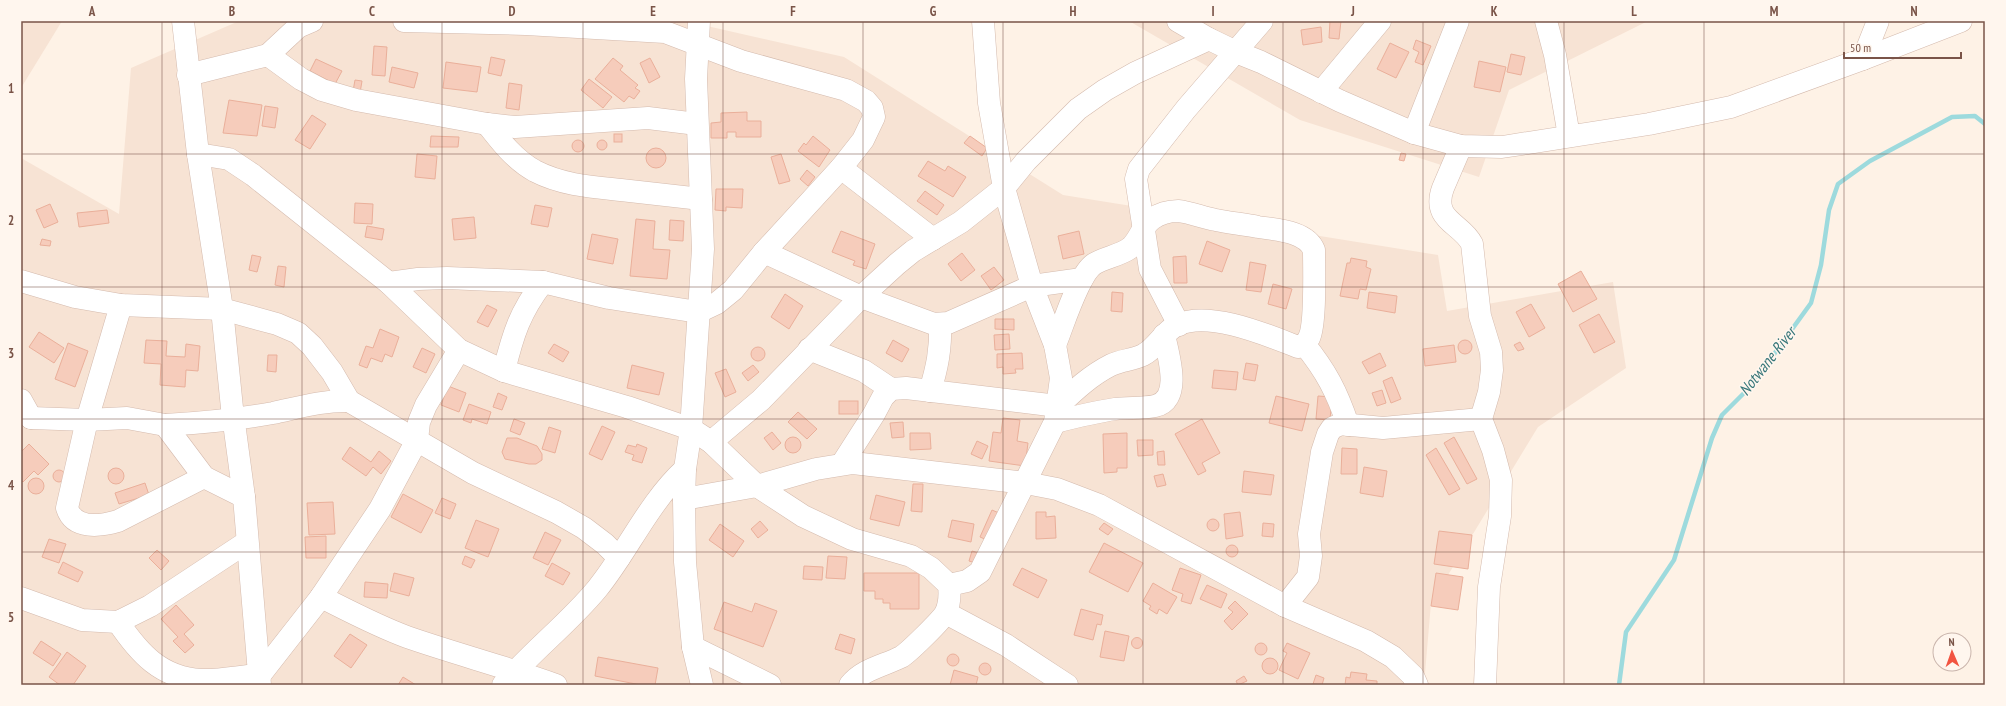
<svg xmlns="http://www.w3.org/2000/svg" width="2006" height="706" viewBox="0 0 2006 706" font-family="'PT Sans Narrow',sans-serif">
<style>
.residential{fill:#f7e3d4}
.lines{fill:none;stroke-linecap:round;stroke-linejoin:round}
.stream{stroke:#9ddadd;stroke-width:4.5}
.building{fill:#f6ccbb;stroke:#eaaf9a}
.minor-casing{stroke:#d4baad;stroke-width:23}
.minor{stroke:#fff;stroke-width:22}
.grid{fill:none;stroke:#7a5448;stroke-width:1;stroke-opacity:0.55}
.labels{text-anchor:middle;stroke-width:3;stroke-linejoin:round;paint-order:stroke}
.water-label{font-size:16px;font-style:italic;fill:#377679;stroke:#fff6ee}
.neatline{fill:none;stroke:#7a5448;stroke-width:1.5}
.grid-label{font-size:13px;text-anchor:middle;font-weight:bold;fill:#7a5448}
</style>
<rect width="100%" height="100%" fill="#fef2e6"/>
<!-- residential -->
<g class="residential">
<path d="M21 21H62L21 88Z"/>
<path d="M239 21H685L844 57 1063 195 1438 255 1447 311 1613 282 1626 368 1538 427 1431 603 1424 685H21V158L119 214 131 68Z"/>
<path d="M1129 21H1648L1509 90 1479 177 1300 120Z"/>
</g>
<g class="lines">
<!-- stream -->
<path class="stream" d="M1619 685 1626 632 1674 560 1712 438 1722 415 1751 386 1811 303 1821 265 1829 210 1838 184 1870 161 1952 117 1975 116 1985 124"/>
</g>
<!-- building -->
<g class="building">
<path d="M1330 21H1341L1339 39 1329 38Z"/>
<path d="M1321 27 1322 42 1303 45 1301 30Z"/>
<path d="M1416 40 1431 46 1423 65 1415 62 1419 52 1413 49Z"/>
<path d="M1390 43 1409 52 1396 78 1377 69Z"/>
<path d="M374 46 387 47 385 76 372 75Z"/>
<path d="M1511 54 1525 57 1521 75 1507 72Z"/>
<path d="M491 57 505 60 501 76 488 73Z"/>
<path d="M613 58 623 66 620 70 638 85 635 88 640 91 634 99 629 96 624 102 595 79Z"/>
<path d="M650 58 660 77 649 83 640 63Z"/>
<path d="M316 59 342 71 335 84 310 71Z"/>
<path d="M1479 61 1506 67 1500 92 1474 87Z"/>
<path d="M446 62 481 67 477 92 443 88Z"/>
<path d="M392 67 418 73 414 88 389 82Z"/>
<path d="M589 79 612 97 603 108 581 90Z"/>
<path d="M355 80 362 81 360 93 353 91Z"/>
<path d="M509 83 522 85 519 110 506 108Z"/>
<path d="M229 100 262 105 257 136 223 133Z"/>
<path d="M265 106 278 108 275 128 262 126Z"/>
<path d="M747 112V121H761V137H736V132H727V138H711V123L721 122V113Z"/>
<path d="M312 115 326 124 310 149 295 140Z"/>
<rect x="614" y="134" width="8" height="8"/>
<path d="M431 136 459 137 458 147H430Z"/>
<path d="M813 136 830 150 819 167 798 151 804 143 806 145Z"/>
<path d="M970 136 987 148 982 156 964 143Z"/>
<circle cx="578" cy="146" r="6"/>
<circle cx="602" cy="145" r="5"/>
<circle cx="656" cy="158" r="10"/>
<path d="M1401 153 1406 154 1404 161 1399 160Z"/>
<path d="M417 154 437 156 435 179 415 177Z"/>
<path d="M781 154 790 181 779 184 771 157Z"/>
<path d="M928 161 945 171 948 166 966 177 953 197 918 176Z"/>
<path d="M807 170 815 177 808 186 800 179Z"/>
<path d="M716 189H743L742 208 726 207V211L715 210Z"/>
<path d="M925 191 944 205 937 215 917 201Z"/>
<path d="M355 203 373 204 372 224 354 223Z"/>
<path d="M50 204 58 222 44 228 36 210Z"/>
<path d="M535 205 552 208 548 227 531 224Z"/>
<path d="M107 210 109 223 79 227 77 213Z"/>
<path d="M474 217 476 238 454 240 452 219Z"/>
<path d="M636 219 655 221 653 249 670 250 667 279 630 276Z"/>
<path d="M670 220 684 221 683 241 669 240Z"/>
<path d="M367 226 384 229 382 240 365 237Z"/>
<path d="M841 231 875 244 866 269 853 265 855 261 832 252Z"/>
<path d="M1079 231 1084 254 1063 259 1058 236Z"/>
<path d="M592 234 618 239 613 264 587 259Z"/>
<path d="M42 239 51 241 50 246 40 245Z"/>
<path d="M1207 241 1230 250 1222 272 1199 264Z"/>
<path d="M962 253 975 270 961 281 948 264Z"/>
<path d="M252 255 261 257 257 272 249 270Z"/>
<path d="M1186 256 1187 283H1174L1173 257Z"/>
<path d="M1351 258 1367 261 1366 267 1371 269 1366 290 1360 289 1358 299 1340 296 1347 263H1350Z"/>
<path d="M1250 262 1266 265 1261 292 1246 290Z"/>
<path d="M278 266 286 267 284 287 275 285Z"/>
<path d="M994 267 1004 280 991 290 981 276Z"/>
<path d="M1581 271 1597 299 1573 312 1558 284Z"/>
<path d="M1273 284 1292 289 1286 309 1268 304Z"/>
<path d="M1112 292 1123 293 1122 312 1111 311Z"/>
<path d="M1369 292 1397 296 1395 313 1367 308Z"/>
<path d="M785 294 803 306 789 329 771 317Z"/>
<path d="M1531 304 1545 328 1529 337 1516 312Z"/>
<path d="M487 305 497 310 488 327 477 322Z"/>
<path d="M1599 314 1615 342 1594 353 1579 325Z"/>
<path d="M995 319H1014V330L995 329Z"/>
<path d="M380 329 399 337 392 357 385 354 382 362 371 358 367 368 359 365 366 346 373 348Z"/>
<path d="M39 332 64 348 54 363 29 347Z"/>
<path d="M1009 334 1010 349 995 350 994 335Z"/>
<circle cx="1465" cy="347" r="7"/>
<path d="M146 340 167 341 166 356 185 357 186 344 200 346 198 371 186 370 185 387 160 385 161 364 144 363Z"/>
<path d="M893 340 909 349 902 362 886 353Z"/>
<path d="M1520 342 1524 349 1518 351 1514 345Z"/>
<path d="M68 343 88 351 75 387 55 379Z"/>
<path d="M554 344 569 352 563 362 548 353Z"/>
<path d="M1454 345 1456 362 1425 366 1423 349Z"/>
<circle cx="758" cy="354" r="7"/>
<path d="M422 348 435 354 426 373 413 367Z"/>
<path d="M1022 353 1023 369H1015L1016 373 1003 374V367L997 368V354Z"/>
<path d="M1380 353 1386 366 1369 374 1362 362Z"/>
<path d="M268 355H277L276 372 267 371Z"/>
<path d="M1246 363 1258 365 1255 381 1243 379Z"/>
<path d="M632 365 664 373 659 395 627 388Z"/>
<path d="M753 365 759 372 748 381 742 373Z"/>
<path d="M726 369 736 392 725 397 715 373Z"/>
<path d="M1214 370 1238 372 1236 390 1212 388Z"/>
<path d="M1392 377 1401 399 1391 403 1383 381Z"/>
<path d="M448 386 466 393 459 412 441 405Z"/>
<path d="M1382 390 1386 403 1377 406 1372 393Z"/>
<path d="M498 393 507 397 502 410 493 407Z"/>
<path d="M1276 396 1309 404 1302 431 1269 423Z"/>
<path d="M1318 396 1332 397 1330 420 1316 419Z"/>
<rect x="839" y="401" width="19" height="13"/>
<path d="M469 404 491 412 487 424 472 419 471 423 463 420Z"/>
<path d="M798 412 817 429 807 439 788 422Z"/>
<path d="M1003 418 1020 420 1017 441 1028 443 1025 466 989 461 993 432 1001 433Z"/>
<path d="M514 419 525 423 520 435 510 431Z"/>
<path d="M1202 419 1220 453 1202 463 1206 471 1198 475 1175 434Z"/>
<path d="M903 422 904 437 892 438 890 423Z"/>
<path d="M602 426 615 432 602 460 589 454Z"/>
<path d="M549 427 561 431 555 453 542 449Z"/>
<path d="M772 432 781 443 773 450 764 438Z"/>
<path d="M910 433H930L931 449 910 450Z"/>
<path d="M1127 433V468H1117V472L1104 473 1103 434Z"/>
<path d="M1454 437 1477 479 1467 484 1444 443Z"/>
<circle cx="793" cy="445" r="8"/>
<path d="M507 438H517L537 446 542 454V460L536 464H529L505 459 502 452Z"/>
<path d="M1137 440H1153V455L1138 456Z"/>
<path d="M977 441 988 446 982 459 971 454Z"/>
<path d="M29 444 49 464 38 475 34 471 23 482 21 480V452Z"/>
<path d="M637 444 647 448 642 463 632 460 634 455 625 452 628 445 636 447Z"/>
<path d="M350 447 371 462 379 451 391 461 381 474 373 467 366 476 342 459Z"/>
<path d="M1342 448 1357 449V474H1341Z"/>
<path d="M1436 448 1460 489 1449 495 1426 455Z"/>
<path d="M1164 451 1165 465H1158L1157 452Z"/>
<path d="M1364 467 1387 471 1383 497 1360 493Z"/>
<circle cx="116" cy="476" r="8"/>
<circle cx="59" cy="476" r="6"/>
<path d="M1244 471 1274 475 1271 495 1242 492Z"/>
<path d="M1163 474 1166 485 1157 487 1154 476Z"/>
<circle cx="36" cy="486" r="8"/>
<path d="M145 483 149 495 119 504 115 493Z"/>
<path d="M913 484H923L922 512 911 511Z"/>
<path d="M403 494 433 510 421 533 391 517Z"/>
<path d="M876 495 905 502 899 526 870 519Z"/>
<path d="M442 498 456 504 450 519 435 513Z"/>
<path d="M333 502 335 534 309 535 307 503Z"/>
<path d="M992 510 999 513 987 540 980 537Z"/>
<path d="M1036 512H1046V517L1055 516 1056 538 1036 539Z"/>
<path d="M1240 512 1243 536 1226 539 1224 514Z"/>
<circle cx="1213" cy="525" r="6"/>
<path d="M476 520 499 529 488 557 465 548Z"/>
<path d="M952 520 974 524 971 542 948 537Z"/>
<path d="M760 521 768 530 758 538 751 529Z"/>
<path d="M1104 523 1113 529 1108 535 1099 529Z"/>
<path d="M1263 523 1274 524 1273 537 1262 536Z"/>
<path d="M720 524 744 541 733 557 709 540Z"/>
<path d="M1439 531 1472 535 1468 569 1434 564Z"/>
<path d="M545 532 561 540 548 565 533 558Z"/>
<path d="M326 536V558H306L305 537Z"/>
<path d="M49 539 66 544 59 563 42 557Z"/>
<path d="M1104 543 1143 563 1128 592 1089 572Z"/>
<circle cx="1232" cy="551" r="6"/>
<path d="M157 550 169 561 161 570 149 558Z"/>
<path d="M972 551 986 555 982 565 969 561Z"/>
<path d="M465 556 475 560 471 568 462 564Z"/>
<path d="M828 556 847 557 845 579 826 578Z"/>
<path d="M63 562 83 572 78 582 58 573Z"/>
<path d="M552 563 570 573 563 585 545 576Z"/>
<path d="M804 566 823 567 822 580 803 579Z"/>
<path d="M1022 568 1047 580 1038 598 1013 585Z"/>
<path d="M1180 568 1201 575 1191 604 1181 601 1183 594 1172 590Z"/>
<path d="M394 573 414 578 409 596 390 591Z"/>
<path d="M864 573H919V609H890V603H883V599H875V591H864Z"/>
<path d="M1436 573 1463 577 1458 610 1431 606Z"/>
<path d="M365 582 388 584 387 598 364 597Z"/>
<path d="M1153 583 1177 597 1167 614 1159 609 1157 614 1149 609 1151 606 1143 601Z"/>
<path d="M1207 585 1227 594 1221 608 1200 599Z"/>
<path d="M1235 601 1248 614 1232 630 1224 621 1233 612 1228 608Z"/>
<path d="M724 602 752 612 755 603 777 611 763 647 714 629Z"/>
<path d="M176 605 194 625 184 634 194 645 185 653 173 641 178 637 161 619Z"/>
<path d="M1081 609 1103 615 1101 625 1097 624 1093 640 1074 635Z"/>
<path d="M1105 631 1129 636 1124 661 1100 657Z"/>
<path d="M350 634 367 645 351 668 334 656Z"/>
<path d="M840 634 855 639 851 654 835 649Z"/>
<circle cx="1137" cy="643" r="5.5"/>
<path d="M41 641 61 654 53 666 33 653Z"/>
<circle cx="1261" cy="649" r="6"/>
<path d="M1287 643 1310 653 1298 679 1279 670 1287 653 1283 651Z"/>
<path d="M67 652 86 666 73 685H60L49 677Z"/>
<circle cx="953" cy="660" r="6"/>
<path d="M598 657 658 668 655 685H641L595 676Z"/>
<circle cx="1270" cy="666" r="8"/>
<circle cx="985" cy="669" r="6"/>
<path d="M954 670 978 677 976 685H950Z"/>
<path d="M1351 672 1367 674 1366 680 1377 681V685H1345L1346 677 1350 678Z"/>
<path d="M1316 675 1324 678 1322 685 1313 684Z"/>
<path d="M1244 676 1247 681 1238 685 1236 681Z"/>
<path d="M403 677 416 685H398Z"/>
</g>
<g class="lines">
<defs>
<g id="minor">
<path d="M183 21 198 154 222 309 232 408 244 497 260 685"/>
<path d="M699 21 696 79 703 249 691 429 685 469 684 499 685 562 693 647 702 685"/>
<path d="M1178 21 1207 38 1236 52 1261 62 1340 101 1414 133 1461 146 1502 147 1649 124 1731 107 1863 59 1961 21"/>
<path d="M1546 21 1555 55 1569 136"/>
<path d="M268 55 301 79 322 90 356 100 487 124 515 127 648 118 697 124"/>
<path d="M1863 59 1878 21"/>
<path d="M188 75 268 55 298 27 312 21"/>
<path d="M1321 92 1380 21"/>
<path d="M487 124C501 142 515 160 535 171 562 185 592 187 621 190 648 193 674 196 701 199"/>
<path d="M1414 133 1458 21"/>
<path d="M1461 146 1443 188C1431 221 1462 223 1472 244L1480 316 1491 352 1492 370 1489 392 1481 419 1493 450 1501 480 1500 516 1489 587 1485 685"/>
<path d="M198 154 229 159 253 175 389 283 459 350 504 371 627 407 691 429 711 442 757 486 803 516 852 539 911 556 931 568 949 585C950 594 950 603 946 612 943 619 908 653 901 657 883 666 863 669 850 685"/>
<path d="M841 168 933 239"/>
<path d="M764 252 861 297 934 324 948 323 1032 286 1082 279"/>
<path d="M21 281 75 297 121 305 222 309 277 324 298 333 312 346 332 372 349 401 473 473 556 512 584 528 605 544 619 558"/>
<path d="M389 283 418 279 447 278 543 282 609 298 698 312 717 303 733 290 764 252 841 168 863 140 874 117 872 108 866 101 846 90 741 61 665 32 526 24 404 21"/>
<path d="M121 305 87 420 67 508C74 530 101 526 118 521L204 477"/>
<path d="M1179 325 1150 269 1136 179 1139 169 1186 109 1262 21"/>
<path d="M1304 344C1326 371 1337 392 1348 425"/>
<path d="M809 349 864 371 891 389"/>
<path d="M504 371C513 334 520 312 543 282"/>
<path d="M930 391C937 368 941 349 940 325"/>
<path d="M21 400 31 418"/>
<path d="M31 418 87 420 127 418 165 425 204 477 244 497"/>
<path d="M1055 422C1075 417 1095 412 1115 409 1128 407 1142 409 1155 406 1183 400 1168 354 1164 335"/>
<path d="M165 425C199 423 240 419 273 413 297 408 324 400 349 401"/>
<path d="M711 442 761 400 861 297 897 264 913 251 961 222 1004 188 1026 161 1078 109 1105 90 1135 73 1209 39"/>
<path d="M842 464 874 414 883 397 891 389 906 388 1058 406C1075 390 1091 375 1111 365 1122 360 1133 360 1143 355 1157 348 1163 332 1177 325 1209 310 1267 335 1298 347 1303 346 1307 343 1309 338 1316 324 1314 268 1314 250 1306 231 1277 230 1258 227 1244 224 1230 223 1216 220 1204 218 1190 212 1178 211 1169 211 1159 214 1152 219 1141 227 1140 240 1130 248 1119 256 1105 257 1094 264 1078 275 1063 326 1055 345"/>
<path d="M684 499 757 486 816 469 853 463 1026 483 1057 489 1099 505 1285 606 1366 641 1393 657 1413 676 1417 685"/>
<path d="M949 585 967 581 980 572 1055 422 1061 378 1055 345 1032 286 1004 188 989 103 983 21"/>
<path d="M321 597C349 611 377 626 407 637 456 654 506 667 556 685"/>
<path d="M21 598 82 620 118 622 150 606 247 542"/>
<path d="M1285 606 1308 577 1311 556 1309 534 1322 452 1328 434 1332 428 1341 424 1383 428 1481 419"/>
<path d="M946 613 1006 645 1067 685"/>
<path d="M118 622C139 653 161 678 201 680 220 681 241 676 260 675L321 597 380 509 417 440 419 422 426 405 459 350"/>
<path d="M693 647 770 685"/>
<path d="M503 685C532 651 568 624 597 589 628 551 648 503 685 469"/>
</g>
</defs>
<!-- minor casing -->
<use href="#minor" class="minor-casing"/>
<!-- minor -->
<use href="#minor" class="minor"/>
</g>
<!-- grid -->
<path class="grid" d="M162 21V685M302 21V685M442 21V685M583 21V685M723 21V685M863 21V685M1003 21V685M1143 21V685M1283 21V685M1423 21V685M1564 21V685M1704 21V685M1844 21V685M21 154H1985M21 287H1985M21 419H1985M21 552H1985"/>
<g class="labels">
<!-- water labels -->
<g class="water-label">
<text transform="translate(1767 361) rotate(-52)" y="6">Notwane River</text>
</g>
</g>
<!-- border -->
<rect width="2006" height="706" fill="none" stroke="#fff6ee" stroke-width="44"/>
<!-- north arrow -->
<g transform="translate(1952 652) rotate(358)"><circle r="19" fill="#fff6ee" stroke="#cab5ac"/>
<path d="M0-3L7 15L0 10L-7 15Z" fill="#f25441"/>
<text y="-6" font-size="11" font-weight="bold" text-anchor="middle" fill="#7a5448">N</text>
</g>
<!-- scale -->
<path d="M1844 52v6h117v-6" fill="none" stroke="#7a5448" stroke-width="2"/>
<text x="1850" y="52" font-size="12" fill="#7a5448" stroke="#fff6ee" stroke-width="3" paint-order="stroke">50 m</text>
<rect x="22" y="22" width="1962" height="662" class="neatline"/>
<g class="grid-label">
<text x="92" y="16">A</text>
<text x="232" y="16">B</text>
<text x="372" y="16">C</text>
<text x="512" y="16">D</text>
<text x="653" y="16">E</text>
<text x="793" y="16">F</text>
<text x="933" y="16">G</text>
<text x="1073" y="16">H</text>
<text x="1213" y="16">I</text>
<text x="1353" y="16">J</text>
<text x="1494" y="16">K</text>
<text x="1634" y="16">L</text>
<text x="1774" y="16">M</text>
<text x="1914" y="16">N</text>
<text x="11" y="93">1</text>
<text x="11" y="225">2</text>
<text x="11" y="358">3</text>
<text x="11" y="490">4</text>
<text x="11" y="622">5</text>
</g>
</svg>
